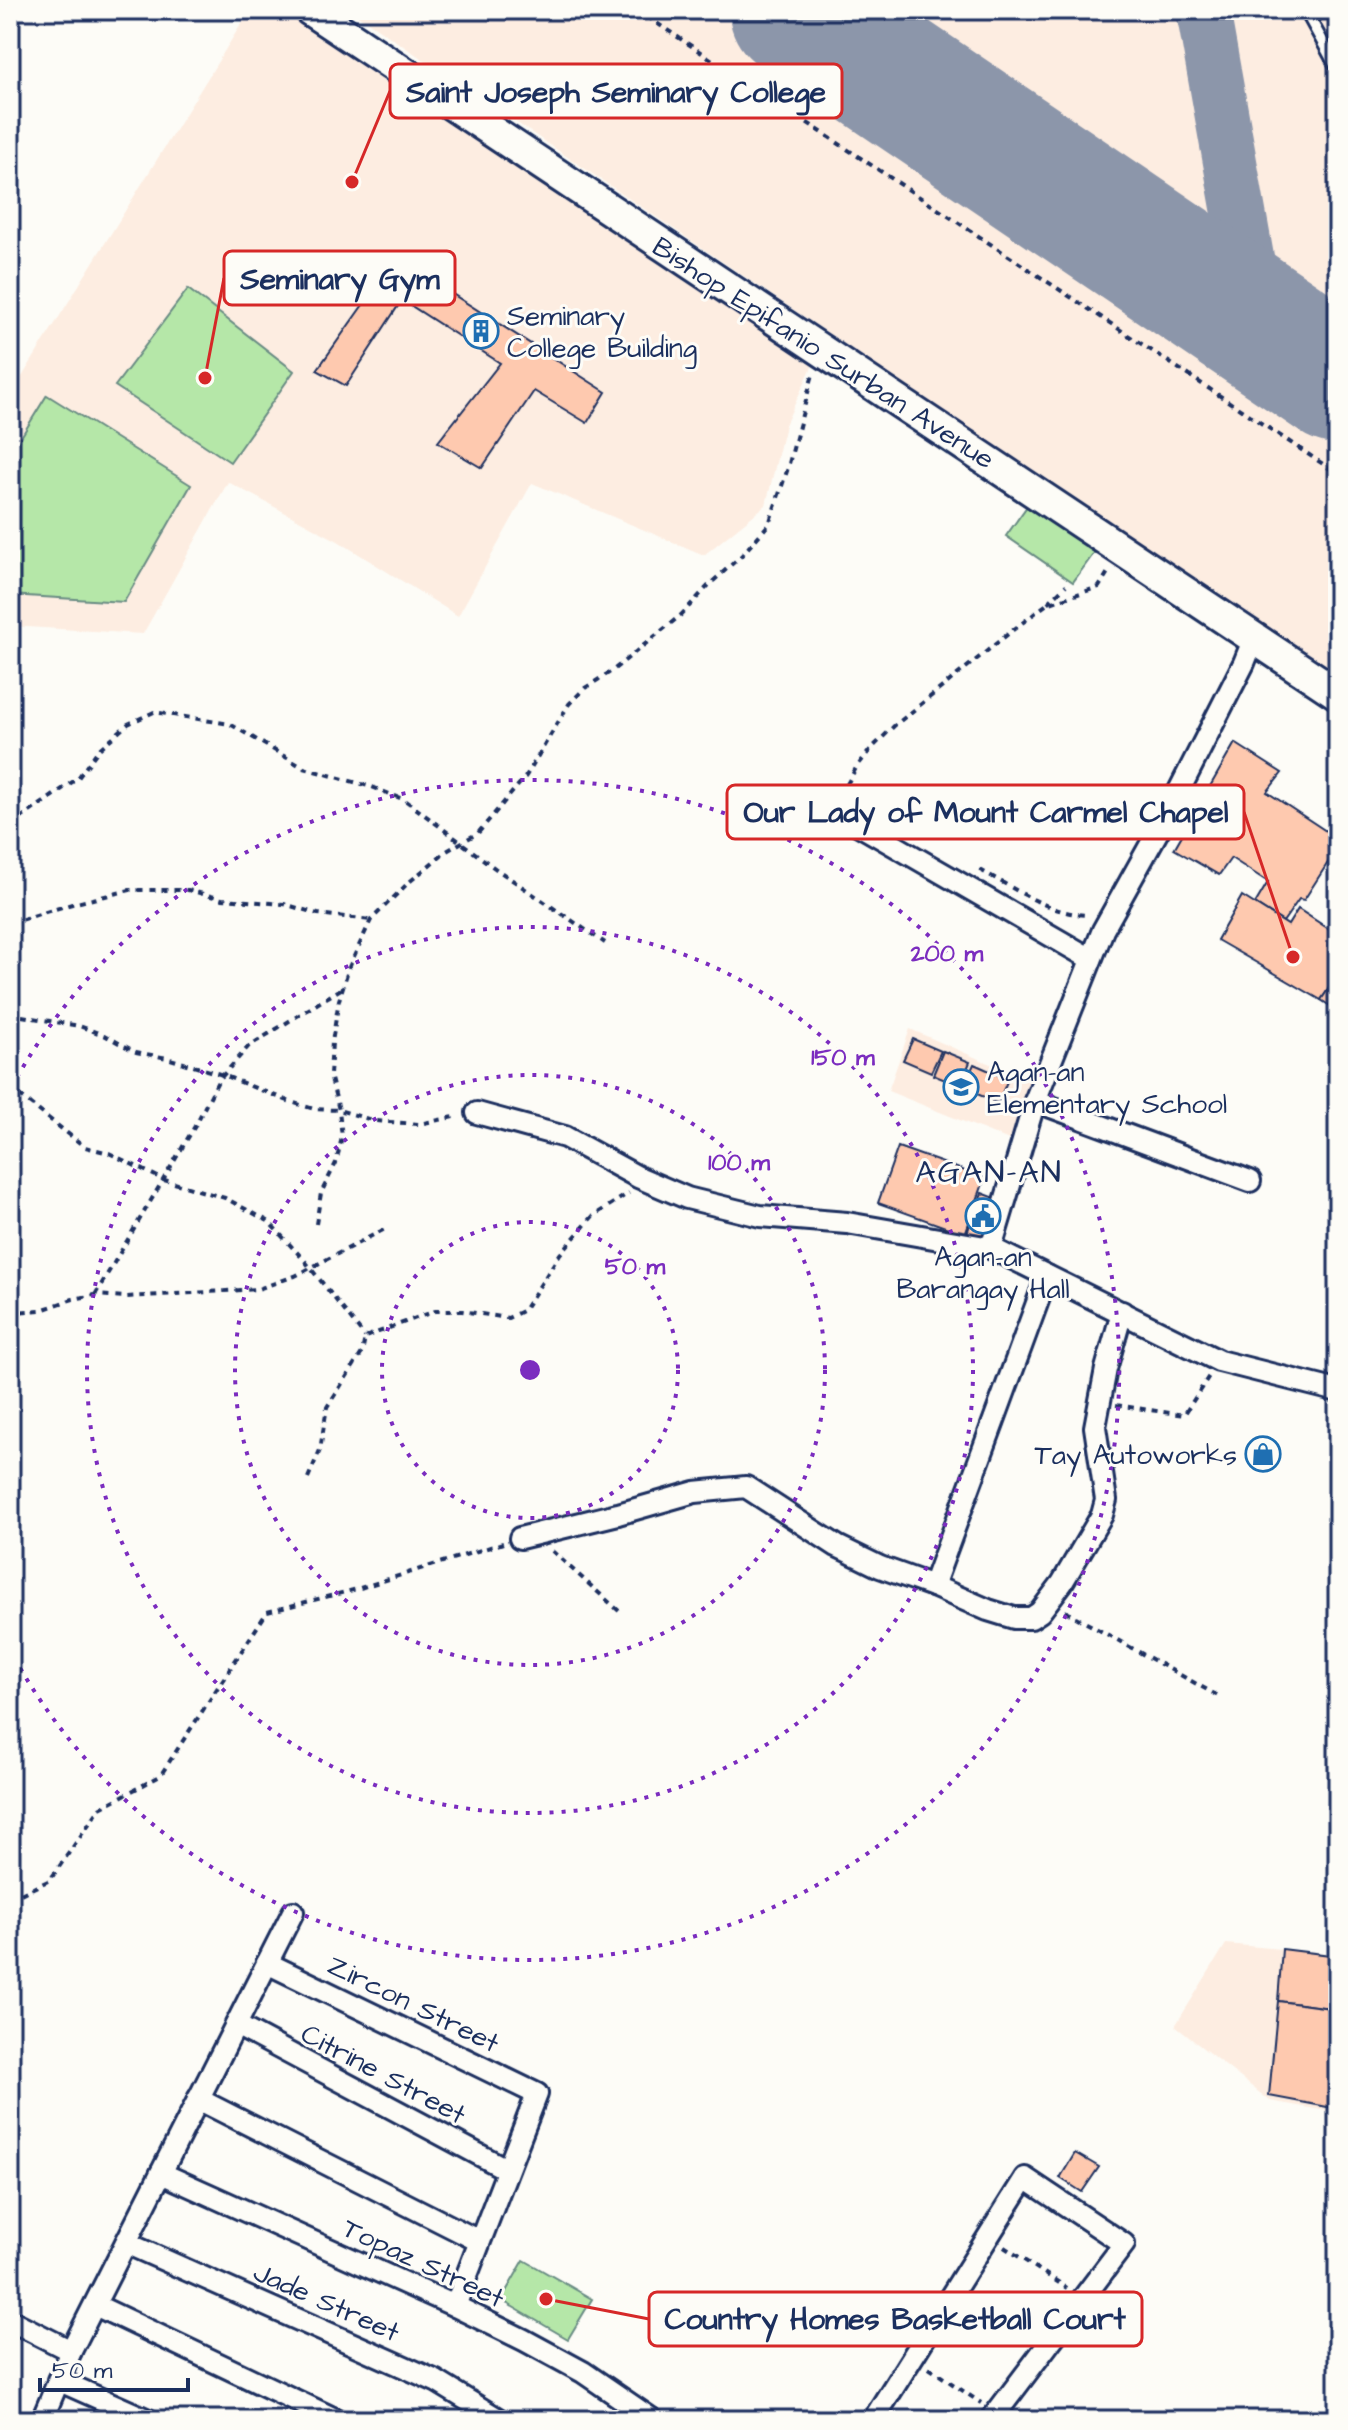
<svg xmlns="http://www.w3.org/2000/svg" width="1348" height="2430" viewBox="0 0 1348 2430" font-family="'Architects Daughter',sans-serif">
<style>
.built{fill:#fdede1}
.green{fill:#b5e7a8;stroke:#688b83;stroke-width:2}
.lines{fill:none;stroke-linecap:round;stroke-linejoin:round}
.taxiway{stroke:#8c96aa;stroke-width:54}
.runway{stroke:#8c96aa;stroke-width:132}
.building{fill:#fec9af;stroke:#1b2f5e;stroke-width:2}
.lane-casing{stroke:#1b2f5e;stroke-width:16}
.street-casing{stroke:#1b2f5e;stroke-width:26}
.secondary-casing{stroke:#1b2f5e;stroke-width:36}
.path{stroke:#1b2f5e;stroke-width:4;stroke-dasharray:6 6;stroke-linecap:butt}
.lane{stroke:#fdfcf7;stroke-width:10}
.street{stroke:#fdfcf7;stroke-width:20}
.secondary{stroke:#fdfcf7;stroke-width:30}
.ring{fill:none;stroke:#7b2cbf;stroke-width:4;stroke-dasharray:4 8}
.labels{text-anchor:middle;stroke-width:6;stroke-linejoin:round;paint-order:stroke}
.poi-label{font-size:28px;fill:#1b2f5e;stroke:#fdfcf7;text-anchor:start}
.street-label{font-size:28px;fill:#1b2f5e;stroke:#fdfcf7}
.quarter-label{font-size:32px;letter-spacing:2px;fill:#1b2f5e;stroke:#fdfcf7}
.centre{fill:#7b2cbf;stroke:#fdfcf7;stroke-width:4}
.ring-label{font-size:24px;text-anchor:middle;font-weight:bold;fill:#7b2cbf;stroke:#fdfcf7;stroke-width:6;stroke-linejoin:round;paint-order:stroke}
.leader{fill:none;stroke:#d62828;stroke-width:3}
.callout-dot{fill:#d62828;stroke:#fdfcf7;stroke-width:3}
.callout{fill:#fdfcf7;stroke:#d62828;stroke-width:3}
.callout-label{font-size:30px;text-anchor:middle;font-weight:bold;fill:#1b2f5e}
</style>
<rect width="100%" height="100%" fill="#fdfcf7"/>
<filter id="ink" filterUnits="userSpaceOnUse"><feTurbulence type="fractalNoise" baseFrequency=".0125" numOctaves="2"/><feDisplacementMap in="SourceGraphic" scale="16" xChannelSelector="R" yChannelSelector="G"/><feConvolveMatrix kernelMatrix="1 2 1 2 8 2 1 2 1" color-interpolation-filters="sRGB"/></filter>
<g filter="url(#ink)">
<!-- built -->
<g class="built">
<path d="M250 10H302L818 354 785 425 766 505 704 555 532 483 458 616 338 541 228 482 143 634 10 626V396Z"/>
<path d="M350 10H1338V678Z"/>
<path d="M910 1029 1034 1083 1014 1142 888 1091Z"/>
<path d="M1226 1944 1338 1954V2113L1270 2101 1175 2026Z"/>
</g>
<!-- green -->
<g class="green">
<path d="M188 289 294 371 230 462 115 386Z"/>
<path d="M47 395 191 485 124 602 10 595V455Z"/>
<path d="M1030 502 1097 549 1073 582 1006 536Z"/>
<path d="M524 2260 592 2299 568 2339 501 2300Z"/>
</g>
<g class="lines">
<!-- taxiway -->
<path class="taxiway" d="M1203 10 1259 325"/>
<!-- runway -->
<path class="runway" d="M795 10 1338 378"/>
</g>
<!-- building -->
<g class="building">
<path d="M396 258 606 392 587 423 534 391 482 468 438 442 500 363 402 300 346 386 317 370Z"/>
<path d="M1235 743 1282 773 1267 792 1338 839V847L1304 900 1299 899 1283 922 1255 904 1268 882 1231 858 1219 875 1174 849Z"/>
<path d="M1242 896 1288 925 1298 909 1338 935V975L1321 1000 1217 940Z"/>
<path d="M1338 975V1011L1321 1000Z"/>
<path d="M913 1039 941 1051 931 1072 903 1060Z"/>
<path d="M943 1051 970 1062 960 1086 933 1075Z"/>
<path d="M974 1064 1008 1079 998 1103 963 1088Z"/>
<path d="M898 1147 985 1178 965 1234 878 1203Z"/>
<path d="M982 1193 998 1199 984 1239 967 1233Z"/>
<path d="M1282 1949 1338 1956 1336 2009 1278 2001Z"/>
<path d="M1278 2001 1338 2009V2109L1269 2096Z"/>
<path d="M1075 2153 1099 2167 1082 2192 1060 2178Z"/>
</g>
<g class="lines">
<defs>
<path id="lane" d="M1305 10 1338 70"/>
<g id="street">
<path d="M833 810 1091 959"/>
<path d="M1035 1101 1250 1181"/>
<path d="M477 1113 565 1137 638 1177 687 1198 760 1216 847 1223 991 1248 1219 1361 1338 1391"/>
<path d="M991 1248 1035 1101 1103 930 1162 824 1244 663 1254 638"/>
<path d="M520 1538 618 1514 695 1492 746 1487 837 1546 880 1567 933 1586 988 1610 1014 1618H1031L1040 1612 1062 1583 1102 1515 1106 1500 1095 1427 1106 1369 1122 1312"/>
<path d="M933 1586 1047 1276"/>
<path d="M267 1963 537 2094 455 2306"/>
<path d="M236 2025 506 2169"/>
<path d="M198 2099 479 2241"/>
<path d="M161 2173 455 2306 524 2340 583 2372 653 2420"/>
<path d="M126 2243 436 2381 500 2420"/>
<path d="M95 2305 337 2420"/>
<path d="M10 2320 71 2351"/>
<path d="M58 2380 148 2420"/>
<path d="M42 2420 71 2351 293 1912"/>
<path d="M873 2420 1025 2178 1124 2244 991 2420"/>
</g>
<path id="secondary" d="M310 10 1338 694"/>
</defs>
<!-- lane casing -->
<use href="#lane" class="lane-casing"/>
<!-- street casing -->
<use href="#street" class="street-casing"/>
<!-- secondary casing -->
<use href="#secondary" class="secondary-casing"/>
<!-- path -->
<g class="path">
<path d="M637 10 1338 474"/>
<path d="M1048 603 1066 585"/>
<path d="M841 795 856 768 870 750 894 726 1013 630 1047 604 1099 587 1110 569"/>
<path d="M10 826 78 778 98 750 128 724 154 712 230 724 304 768 372 787 405 800 496 869 605 943"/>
<path d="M980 870C1013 887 1050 915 1089 915"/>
<path d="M10 923 72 904 130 890H188L222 899 284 904 318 914 371 920"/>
<path d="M10 1014 79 1026 104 1035 136 1052 167 1058 223 1075 288 1101 314 1109 339 1110 375 1121 419 1124 459 1116"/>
<path d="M10 1088 85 1147 109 1153 164 1180 225 1198 268 1221 305 1261 365 1337"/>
<path d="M316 1224 321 1193 336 1163 342 1137 339 1110 330 1075 332 1042 339 1000 349 967 371 920 407 884 445 852 478 833 526 776 569 704 585 688 612 671 681 615 710 584 741 556 769 524 787 471 813 374"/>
<path d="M95 1295 195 1126 218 1081 249 1046 341 989"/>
<path d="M10 1310 17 1312 41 1310 73 1299 95 1295 127 1297 258 1289 295 1276 385 1229"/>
<path d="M1116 1405 1184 1415 1209 1376"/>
<path d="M308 1478 320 1450 327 1407 362 1353 365 1337 435 1311H462L508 1318 524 1310 560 1254 593 1216 629 1193"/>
<path d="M552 1551 620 1612"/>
<path d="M1065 1611 1220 1697"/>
<path d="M10 1899 50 1880 100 1808 160 1776 267 1612 357 1589 503 1543"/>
<path d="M1004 2247 1067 2288"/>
<path d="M968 2302 1027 2341"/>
<path d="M929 2368 981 2403"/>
</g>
<!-- lane -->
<use href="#lane" class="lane"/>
<!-- street -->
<use href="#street" class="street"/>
<!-- secondary -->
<use href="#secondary" class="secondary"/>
</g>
</g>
<!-- distance rings -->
<g class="ring">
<circle cx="530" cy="1370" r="148"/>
<circle cx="530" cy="1370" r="295"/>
<circle cx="530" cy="1370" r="443"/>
<path d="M11 1088A590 590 0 1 1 11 1652"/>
</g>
<!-- icons -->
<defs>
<symbol id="building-ring" viewBox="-11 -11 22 22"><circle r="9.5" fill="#fdfcf7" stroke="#1f6fb2" stroke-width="1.5"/><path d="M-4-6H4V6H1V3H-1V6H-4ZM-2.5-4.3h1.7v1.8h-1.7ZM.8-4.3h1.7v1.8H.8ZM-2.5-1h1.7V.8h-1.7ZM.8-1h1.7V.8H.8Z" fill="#1f6fb2"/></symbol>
<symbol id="school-ring" viewBox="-11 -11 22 22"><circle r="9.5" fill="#fdfcf7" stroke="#1f6fb2" stroke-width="1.5"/><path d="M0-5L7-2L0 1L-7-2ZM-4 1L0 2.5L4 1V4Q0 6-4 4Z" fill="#1f6fb2"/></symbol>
<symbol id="civic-ring" viewBox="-11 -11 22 22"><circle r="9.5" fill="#fdfcf7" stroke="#1f6fb2" stroke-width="1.5"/><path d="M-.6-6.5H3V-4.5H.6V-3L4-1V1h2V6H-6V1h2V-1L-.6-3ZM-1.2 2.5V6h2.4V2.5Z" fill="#1f6fb2"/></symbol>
<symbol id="shop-ring" viewBox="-11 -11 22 22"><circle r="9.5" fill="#fdfcf7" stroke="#1f6fb2" stroke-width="1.5"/><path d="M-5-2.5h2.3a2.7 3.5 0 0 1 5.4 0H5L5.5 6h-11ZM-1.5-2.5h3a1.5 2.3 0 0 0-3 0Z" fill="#1f6fb2"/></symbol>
</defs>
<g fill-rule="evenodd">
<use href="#building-ring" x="461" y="311" width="40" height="40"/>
<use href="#school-ring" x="941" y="1067" width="40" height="40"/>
<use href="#civic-ring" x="963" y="1196" width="40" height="40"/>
<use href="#shop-ring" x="1243" y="1434" width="40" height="40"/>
</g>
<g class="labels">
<!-- poi labels -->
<g class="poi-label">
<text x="507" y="325">Seminary<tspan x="507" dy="32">College Building</tspan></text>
<text x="987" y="1081">Agan-an<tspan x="987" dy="32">Elementary School</tspan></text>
<text x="983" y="1266" text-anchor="middle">Agan-an<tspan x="983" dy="32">Barangay Hall</tspan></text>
<text x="1237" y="1464" text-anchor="end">Tay Autoworks</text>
</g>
<!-- street labels -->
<g class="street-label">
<text transform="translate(824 352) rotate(33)" y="10">Bishop Epifanio Surban Avenue</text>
<text transform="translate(414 2003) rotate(26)" y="10">Zircon Street</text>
<text transform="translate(384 2073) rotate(28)" y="10">Citrine Street</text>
<text transform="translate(424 2262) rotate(25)" y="10">Topaz Street</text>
<text transform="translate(327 2301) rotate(24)" y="10">Jade Street</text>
</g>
<!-- quarter labels -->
<g class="quarter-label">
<text x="989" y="1182">AGAN-AN</text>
</g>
</g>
<circle cx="530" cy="1370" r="12" class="centre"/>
<g class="ring-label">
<text x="947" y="961">200 m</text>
<text x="843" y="1065">150 m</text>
<text x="739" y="1170">100 m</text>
<text x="635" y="1274">50 m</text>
</g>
<!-- callouts -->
<path class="leader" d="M352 182L390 91M205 378L224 278M1293 957L1244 812M546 2299L649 2319"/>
<g class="callout-dot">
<circle cx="352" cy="182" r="8"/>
<circle cx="205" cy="378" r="8"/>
<circle cx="1293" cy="957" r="8"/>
<circle cx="546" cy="2299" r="8"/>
</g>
<g class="callout">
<rect x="390" y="64" width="452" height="54" rx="8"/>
<rect x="224" y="251" width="231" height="54" rx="8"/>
<rect x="727" y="785" width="517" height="54" rx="8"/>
<rect x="649" y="2292" width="493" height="54" rx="8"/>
</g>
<g class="callout-label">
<text x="616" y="102">Saint Joseph Seminary College</text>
<text x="340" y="289">Seminary Gym</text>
<text x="986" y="822">Our Lady of Mount Carmel Chapel</text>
<text x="895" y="2329">Country Homes Basketball Court</text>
</g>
<!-- margin -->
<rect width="1348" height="2430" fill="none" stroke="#fdfcf7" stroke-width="40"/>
<rect x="20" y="20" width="1308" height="2390" fill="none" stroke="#1b2f5e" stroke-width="3" filter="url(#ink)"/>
<!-- scale -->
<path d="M40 2378v12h148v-12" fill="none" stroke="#1b2f5e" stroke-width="4"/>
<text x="52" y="2378" font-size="24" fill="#1b2f5e" stroke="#fdfcf7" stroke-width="6" paint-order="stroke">50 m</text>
</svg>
